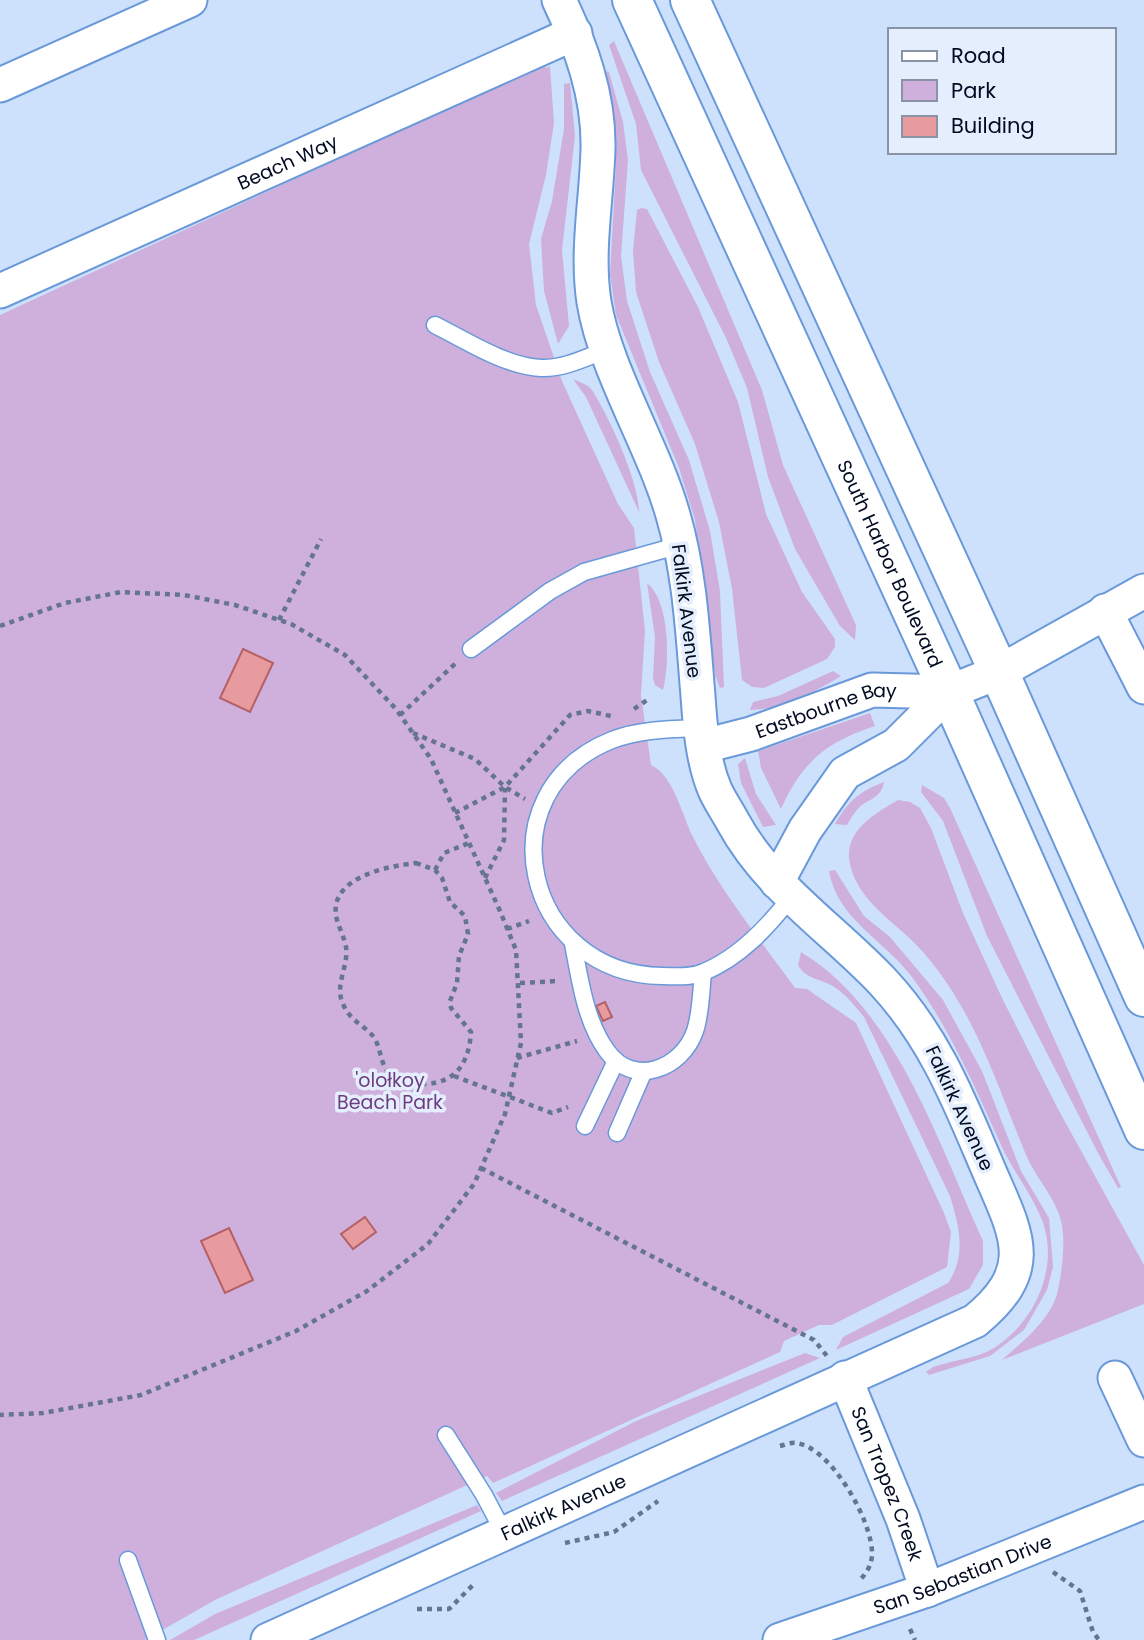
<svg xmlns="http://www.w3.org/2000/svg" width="1144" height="1640" viewBox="0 0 1144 1640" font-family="Poppins,sans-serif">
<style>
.green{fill:#cfb0dc}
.building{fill:#e79b9f;stroke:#b46067;stroke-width:2}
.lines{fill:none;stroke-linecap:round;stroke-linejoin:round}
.service-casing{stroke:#6a99d9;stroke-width:19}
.minor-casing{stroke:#6a99d9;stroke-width:37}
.secondary-casing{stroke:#6a99d9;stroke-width:42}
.path{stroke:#65758e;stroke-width:4.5;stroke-dasharray:5 5;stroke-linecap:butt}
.service{stroke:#fff;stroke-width:16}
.minor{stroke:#fff;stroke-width:33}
.secondary{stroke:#fff;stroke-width:38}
.labels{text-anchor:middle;stroke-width:7;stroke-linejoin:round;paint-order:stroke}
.street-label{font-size:19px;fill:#000b22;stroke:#e4eefc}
.park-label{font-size:19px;fill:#6d3b80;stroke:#e4eefc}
</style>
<rect width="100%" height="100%" fill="#cde1fd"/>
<!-- green -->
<g class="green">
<path d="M614 41 762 390 783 465 856 625 855 640 840 626 795 549 768 477 747 388 726 338 641 170 636 124 609 45Z"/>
<path d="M544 64 546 68 550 66 554 123 546 175 529 244 536 305 562 381 618 504 634 528 645 631 641 695 651 765C674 776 682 815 693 837 719 889 761 941 795 988L807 989 856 1023 944 1213 951 1232 947 1267 832 1325H819L784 1341 780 1352 493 1483 487 1476 215 1600 145 1640H0V315Z"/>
<path d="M601 69 609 72 623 122 628 160 621 256 627 301 650 372 689 460 710 531 720 591 724 687 720 688 715 675 695 520 679 468 616 315 610 274 616 165 613 112Z"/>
<path d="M570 83 575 136 562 250 569 326 558 344 544 291 541 239 552 201 564 129V84Z"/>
<path d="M641 208 647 209 698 307 738 402 766 514 802 592 835 639V647L827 659 764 688 752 687 742 680 732 589 719 522 695 444 659 362 636 292 633 251 637 210Z"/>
<path d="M573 379C580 382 588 385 592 390 609 416 639 482 639 512L586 397Z"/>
<path d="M647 583C670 601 670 663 663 690L655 685 653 678 655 637Z"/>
<path d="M833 671 841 676C815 692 781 710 750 710L753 702 778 696Z"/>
<path d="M870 713 875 726C826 742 802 762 781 809L761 768 758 751Z"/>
<path d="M745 758 756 794 776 825 763 827 741 783 738 764Z"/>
<path d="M884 782C881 800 867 798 857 810 853 814 850 820 847 825L835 824C848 801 860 791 884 782Z"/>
<path d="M922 785 944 798 950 808 1121 1187 1118 1188 1098 1153 987 936 943 821 921 792Z"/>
<path d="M898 800 910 802 920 808 931 828 963 913 1002 998 1058 1109 1144 1265V1304L1002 1360C1023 1341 1052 1319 1058 1290 1062 1271 1066 1240 1061 1221 1055 1197 1036 1178 1026 1155 996 1083 976 1013 923 952 897 922 854 901 849 858 847 829 876 813 898 800Z"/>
<path d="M835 870 864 916 890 937 943 1000 982 1071 1021 1171 1049 1218 1053 1267 1047 1290 1024 1330 990 1356 929 1375 926 1372 933 1367C952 1360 976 1359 994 1348 1035 1322 1060 1267 1042 1220 1031 1193 1013 1171 1001 1145 975 1087 950 1029 912 977 884 940 837 919 829 871Z"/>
<path d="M801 952C896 1009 939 1145 983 1241V1265L969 1289 836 1350 843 1337 948 1283C967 1255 959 1226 950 1196L864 1017C854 1005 845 993 831 985 817 978 805 978 798 965Z"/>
<path d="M805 1353 820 1358 502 1501 496 1493 636 1421Z"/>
<path d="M477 1505 481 1511 194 1640H170L215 1614Z"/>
</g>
<!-- building -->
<g class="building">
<path d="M243 649 273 663 250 712 220 698Z"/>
<path d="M605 1002 612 1017 603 1021 596 1006Z"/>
<path d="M365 1217 376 1232 353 1249 341 1234Z"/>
<path d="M229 1228 253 1280 225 1293 201 1241Z"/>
</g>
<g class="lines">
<defs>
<g id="service">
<path d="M435 325C467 341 505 366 541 368 564 369 587 357 608 349"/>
<path d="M471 649 550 591 584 572 680 545"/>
<path d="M702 728C673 729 640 729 612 740 482 792 524 974 662 976 675 976 691 978 704 972 740 957 768 927 791 897"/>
<path d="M573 944C580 979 585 1021 607 1051 633 1088 682 1069 695 1031 701 1013 701 992 703 973"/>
<path d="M585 1126 616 1061"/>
<path d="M617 1133 643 1073"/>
<path d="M446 1435 484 1495 504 1533"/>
<path d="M128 1560 157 1640"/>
</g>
<g id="minor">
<path d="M0 85 190 0"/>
<path id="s1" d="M0 291 575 33"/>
<path d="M1105 611 1144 687"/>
<path id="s2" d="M704 746 751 734 872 690 949 692"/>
<path d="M777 882 805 830 845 773 896 745 949 692 999 672 1144 591"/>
<path id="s3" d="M845 1378 903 1519 927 1590"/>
<path d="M1115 1378 1144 1440"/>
<path id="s4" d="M268 1640 975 1321C1037 1270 1018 1237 990 1173 960 1103 936 1039 883 982 833 929 768 887 733 822 727 811 720 801 715 790 703 762 700 726 698 696 693 636 690 573 673 515 653 445 605 370 594 302 586 251 597 198 598 148 599 96 581 46 559 0"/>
<path id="s5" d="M780 1640 927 1590 1144 1502"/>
</g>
<g id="secondary">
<path id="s6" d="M632 0 949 692 1144 1130"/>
<path d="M690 0 999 672 1144 997"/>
</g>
</defs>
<!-- service casing -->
<use href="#service" class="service-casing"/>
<!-- minor casing -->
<use href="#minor" class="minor-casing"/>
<!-- secondary casing -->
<use href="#secondary" class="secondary-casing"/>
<!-- path -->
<g class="path">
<path d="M279 620 321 539"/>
<path d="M0 626 65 603 121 592 184 595 235 605 291 624 345 655 396 709 431 759 500 911 516 950 521 1043 505 1114 474 1184 428 1244 367 1291 296 1331 141 1395 43 1413 0 1415"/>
<path d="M634 709 650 698"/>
<path d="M400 715 456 663"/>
<path d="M413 733 475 759 505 787 525 799"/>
<path d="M455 813 505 787 570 715 588 711 611 716"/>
<path d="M416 863 435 870 442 878 450 902 465 916 468 934 459 956 457 983 450 1001 451 1008 471 1032C469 1062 457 1083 424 1084 414 1084 401 1084 393 1077 380 1067 382 1052 375 1039 367 1026 350 1022 343 1004 334 985 349 966 346 947 344 936 338 926 336 916 330 877 388 866 416 863Z"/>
<path d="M435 870 444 853 469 843"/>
<path d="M485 878 504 840 505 788"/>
<path d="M507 929 529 921"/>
<path d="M520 983 557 981"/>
<path d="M517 1058 577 1041"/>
<path d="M454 1076 552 1113 568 1107"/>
<path d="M481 1168 814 1340 827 1356"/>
<path d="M780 1446C784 1445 791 1442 796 1443 831 1447 874 1523 872 1556 871 1566 867 1572 860 1580"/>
<path d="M565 1543 614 1532 658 1501"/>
<path d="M1053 1572 1080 1591 1093 1632 1099 1640"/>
<path d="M417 1609H449L475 1583"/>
<path d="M910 1629 915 1640"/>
</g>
<!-- service -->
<use href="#service" class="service"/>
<!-- minor -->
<use href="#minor" class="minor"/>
<!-- secondary -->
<use href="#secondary" class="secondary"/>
</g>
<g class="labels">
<!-- street labels -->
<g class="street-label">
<text dy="7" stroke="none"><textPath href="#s1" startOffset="315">Beach Way</textPath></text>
<text dy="7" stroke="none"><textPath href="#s6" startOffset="620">South Harbor Boulevard</textPath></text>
<text transform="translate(687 611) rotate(83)" y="7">Falkirk Avenue</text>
<text dy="7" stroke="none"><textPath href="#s2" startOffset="128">Eastbourne Bay</textPath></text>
<text transform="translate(960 1108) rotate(65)" y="7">Falkirk Avenue</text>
<text dy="7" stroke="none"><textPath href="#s3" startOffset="114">San Tropez Creek</textPath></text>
<text dy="7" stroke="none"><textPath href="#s4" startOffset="324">Falkirk Avenue</textPath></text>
<text dy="7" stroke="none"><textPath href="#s5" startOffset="194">San Sebastian Drive</textPath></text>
</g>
<!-- park labels -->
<g class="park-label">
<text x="390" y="1087">'olołkoy<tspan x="390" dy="22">Beach Park</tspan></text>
</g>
</g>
<!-- legend -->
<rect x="888" y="28" width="228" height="126" fill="#e4eefc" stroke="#8993a5" stroke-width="2"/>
<rect x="902" y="51" width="35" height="10" fill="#ffffff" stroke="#8993a5" stroke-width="2"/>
<text x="951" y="63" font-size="21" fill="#000b22">Road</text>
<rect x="902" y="80" width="35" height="21" fill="#cfb0dc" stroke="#8993a5" stroke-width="2"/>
<text x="951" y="98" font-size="21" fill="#000b22">Park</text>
<rect x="902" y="116" width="35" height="21" fill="#e79b9f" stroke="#8993a5" stroke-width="2"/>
<text x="951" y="133" font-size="21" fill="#000b22">Building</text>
</svg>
